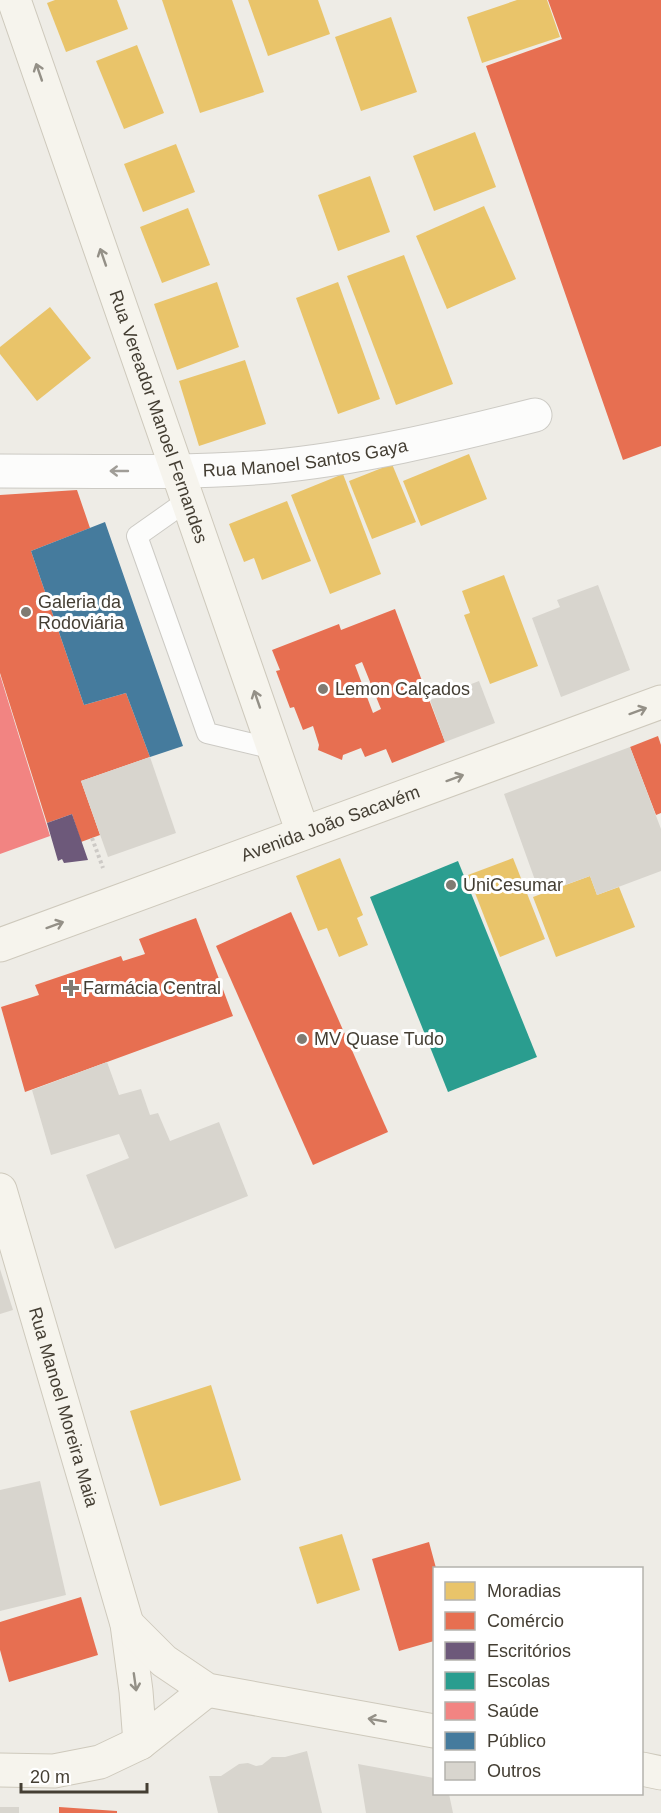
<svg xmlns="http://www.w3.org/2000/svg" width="661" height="1813" viewBox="0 0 661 1813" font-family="Arial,sans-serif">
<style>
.homes{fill:#e9c46a}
.shops{fill:#e76f51;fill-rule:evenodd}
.offices{fill:#6d597a}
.schools{fill:#2a9d8f}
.health{fill:#f28482}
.public{fill:#457b9d}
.building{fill:#d8d5ce}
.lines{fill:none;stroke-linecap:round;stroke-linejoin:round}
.lane-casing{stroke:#cccac4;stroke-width:22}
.street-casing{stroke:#cccac4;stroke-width:35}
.secondary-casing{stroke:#cec9bc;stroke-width:35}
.path{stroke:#cdcac6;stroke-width:4;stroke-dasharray:3 3;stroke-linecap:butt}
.lane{stroke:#fcfcfb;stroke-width:20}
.street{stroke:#fcfcfb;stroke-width:33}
.secondary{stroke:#f6f4ed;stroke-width:33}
.oneway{stroke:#949087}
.oneway2{stroke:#a09d97}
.poi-dot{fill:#807b72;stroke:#fff;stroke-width:2}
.labels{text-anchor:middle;stroke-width:6;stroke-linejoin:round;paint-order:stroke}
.street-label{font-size:18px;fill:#443e33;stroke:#fff}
.poi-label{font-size:18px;fill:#443e33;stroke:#fff;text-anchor:start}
</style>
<rect width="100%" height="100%" fill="#eeece6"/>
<!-- homes -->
<g class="homes">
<path d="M55 0H117L128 29 66 52 47 3Z"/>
<path d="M162 0H232L264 92 200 113Z"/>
<path d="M248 0H318L330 34 268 56Z"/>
<path d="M517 0H547L560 37 482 63 467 17Z"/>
<path d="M391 17 417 92 361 111 335 37Z"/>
<path d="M137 45 164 113 124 129 96 61Z"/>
<path d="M475 132 496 187 434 211 413 156Z"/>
<path d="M176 144 195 192 143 212 124 164Z"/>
<path d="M370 176 390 232 338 251 318 195Z"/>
<path d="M484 206 516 279 447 309 416 236Z"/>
<path d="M188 208 210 265 162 283 140 227Z"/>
<path d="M404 255 453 384 396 405 347 276Z"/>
<path d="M217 282 239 347 177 370 154 304Z"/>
<path d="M338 282 380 399 338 414 296 298Z"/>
<path d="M50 307 91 358 37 401 0 354V347Z"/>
<path d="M245 360 266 424 199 446 179 381Z"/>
<path d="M469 454 487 499 421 526 403 481Z"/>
<path d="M392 464 416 522 372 539 349 481Z"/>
<path d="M343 474 381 574 330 594 291 495Z"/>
<path d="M287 501 311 561 262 580 254 558 244 562 229 524Z"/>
<path d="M504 575 538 666 490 684 464 615 470 613 462 591Z"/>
<path d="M340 858 363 915 357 918 368 945 339 957 327 928 318 931 296 876Z"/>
<path d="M513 858 545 939 500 957 468 875Z"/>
<path d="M590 876 597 895 619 887 635 927 556 957 533 897Z"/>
<path d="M211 1385 241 1480 160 1506 130 1411Z"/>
<path d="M342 1534 360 1590 317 1604 299 1547Z"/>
</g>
<!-- shops -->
<g class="shops">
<path d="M548 0H661V446L623 460 486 66 562 39Z"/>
<path d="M77 490 90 528 31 551 84 705 126 693 150 757 81 781 100 835 81 842 72 814 47 823 0 673V495Z"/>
<path d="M395 609 445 742 392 763 386 749 365 757 361 748 343 755 342 760 318 750 319 745 313 726 303 730 294 707 290 708 276 671 280 670 272 650 339 624 341 630ZM362 662 381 709 373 713 355 665Z"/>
<path d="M658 736 661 745V813L656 815 630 747Z"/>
<path d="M291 912 388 1132 313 1165 216 946Z"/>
<path d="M196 918 233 1016 25 1092 1 1007 39 995 35 985 121 956 123 961 145 954 139 939Z"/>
<path d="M429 1542 436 1568H434V1641L399 1651 372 1559Z"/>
<path d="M81 1597 98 1655 9 1682 0 1650V1622Z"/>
<path d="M59 1807 117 1811V1813H59Z"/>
</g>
<!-- offices -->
<path class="offices" d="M72 814 88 860 64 863 62 859 58 861 47 823Z"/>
<!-- schools -->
<path class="schools" d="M458 861 537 1057 448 1092 370 897Z"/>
<!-- health -->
<path class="health" d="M0 675 50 836 0 854Z"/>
<!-- public -->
<path class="public" d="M105 522 183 746 150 757 126 693 84 705 31 551Z"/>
<!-- building -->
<g class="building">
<path d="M598 585 630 670 561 697 532 618 560 607 557 600Z"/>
<path d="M479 681 495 723 445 742 430 700Z"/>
<path d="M630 747 661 829V871L597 895 590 876 540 894 504 794Z"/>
<path d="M150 757 176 833 108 857 81 781Z"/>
<path d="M107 1062 119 1095 141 1089 150 1115 158 1113 170 1141 219 1122 248 1196 115 1249 86 1175 129 1158 119 1134 51 1155 32 1090Z"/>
<path d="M0 1269 13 1310 0 1314Z"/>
<path d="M40 1481 66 1595 0 1611V1490Z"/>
<path d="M307 1751 322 1813H218L209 1776H221L239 1764 248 1763 256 1766 262 1765 272 1757H285Z"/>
<path d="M358 1764 434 1778V1794H449L453 1813H366Z"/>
<rect x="0" y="1807" width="19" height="6"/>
</g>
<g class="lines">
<defs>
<path id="lane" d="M188 500 137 536 207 733 274 749"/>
<g id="street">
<path id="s1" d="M0 471C89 471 179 474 268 467 357 459 448 437 535 415"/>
</g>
<g id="secondary">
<path id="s2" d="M14 0 303 833"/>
<path id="s3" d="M0 945 661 702"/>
<path id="s4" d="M0 1190 127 1624 136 1691 140 1743"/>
<path d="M127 1624 164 1661 207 1690 434 1731"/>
<path d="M642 1769 661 1773"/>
<path d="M0 1770 54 1771 100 1762 140 1743 207 1690"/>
</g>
</defs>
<!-- lane casing -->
<use href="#lane" class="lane-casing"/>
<!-- street casing -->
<use href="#street" class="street-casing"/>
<!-- secondary casing -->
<use href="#secondary" class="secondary-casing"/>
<!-- path -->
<path class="path" d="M92 838 103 868"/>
<!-- lane -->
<use href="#lane" class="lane"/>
<!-- street -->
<use href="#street" class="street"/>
<!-- secondary -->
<use href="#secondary" class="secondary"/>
</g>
<!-- one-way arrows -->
<defs><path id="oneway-shaft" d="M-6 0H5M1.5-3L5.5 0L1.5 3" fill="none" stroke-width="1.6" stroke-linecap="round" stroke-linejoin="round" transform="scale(1.5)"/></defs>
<g class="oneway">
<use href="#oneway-shaft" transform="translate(39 72) rotate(-109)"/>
<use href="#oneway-shaft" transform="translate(103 257) rotate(-109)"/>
<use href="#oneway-shaft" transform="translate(257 699) rotate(-109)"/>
<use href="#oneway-shaft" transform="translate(638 711) rotate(-20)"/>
<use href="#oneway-shaft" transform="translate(455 778) rotate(-20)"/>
<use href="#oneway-shaft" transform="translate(55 925) rotate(-20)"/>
<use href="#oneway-shaft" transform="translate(135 1682) rotate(82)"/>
<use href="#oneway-shaft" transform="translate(377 1720) rotate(-170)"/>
</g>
<use class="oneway2" href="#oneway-shaft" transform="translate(119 471) rotate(180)"/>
<!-- markers -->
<g class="poi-dot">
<circle cx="26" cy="612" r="6"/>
<circle cx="323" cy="689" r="6"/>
<circle cx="451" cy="885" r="6"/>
<path d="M68 979h6v6h6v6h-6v6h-6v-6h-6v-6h6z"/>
<circle cx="302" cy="1039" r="6"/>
</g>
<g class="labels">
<!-- street labels -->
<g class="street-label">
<text dy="6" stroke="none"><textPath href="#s2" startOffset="441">Rua Vereador Manoel Fernandes</textPath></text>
<text dy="6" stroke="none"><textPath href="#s1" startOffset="306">Rua Manoel Santos Gaya</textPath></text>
<text dy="6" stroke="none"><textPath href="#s3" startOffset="352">Avenida João Sacavém</textPath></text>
<text dy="6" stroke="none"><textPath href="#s4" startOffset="226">Rua Manoel Moreira Maia</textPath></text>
</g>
<!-- poi labels -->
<g class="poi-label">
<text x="38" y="608">Galeria da<tspan x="38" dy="21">Rodoviária</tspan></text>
<text x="335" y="695">Lemon Calçados</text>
<text x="463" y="891">UniCesumar</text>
<text x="83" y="994">Farmácia Central</text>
<text x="314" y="1045">MV Quase Tudo</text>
</g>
</g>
<!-- legend -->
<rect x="433" y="1567" width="210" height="228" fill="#ffffff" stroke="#b4b2ad" stroke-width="1.5"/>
<rect x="445" y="1582" width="30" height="18" fill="#e9c46a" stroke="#b4b2ad" stroke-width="1.5"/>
<text x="487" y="1597" font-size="18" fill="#443e33">Moradias</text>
<rect x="445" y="1612" width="30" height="18" fill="#e76f51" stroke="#b4b2ad" stroke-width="1.5"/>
<text x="487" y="1627" font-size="18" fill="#443e33">Comércio</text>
<rect x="445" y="1642" width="30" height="18" fill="#6d597a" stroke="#b4b2ad" stroke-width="1.5"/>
<text x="487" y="1657" font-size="18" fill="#443e33">Escritórios</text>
<rect x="445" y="1672" width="30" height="18" fill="#2a9d8f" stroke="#b4b2ad" stroke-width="1.5"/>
<text x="487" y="1687" font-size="18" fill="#443e33">Escolas</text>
<rect x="445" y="1702" width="30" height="18" fill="#f28482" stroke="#b4b2ad" stroke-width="1.5"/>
<text x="487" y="1717" font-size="18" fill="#443e33">Saúde</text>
<rect x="445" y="1732" width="30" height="18" fill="#457b9d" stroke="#b4b2ad" stroke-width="1.5"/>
<text x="487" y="1747" font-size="18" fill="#443e33">Público</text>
<rect x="445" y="1762" width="30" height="18" fill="#d8d5ce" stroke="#b4b2ad" stroke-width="1.5"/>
<text x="487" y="1777" font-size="18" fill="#443e33">Outros</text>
<!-- scale -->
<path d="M21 1783v9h126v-9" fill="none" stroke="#443e33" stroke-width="3"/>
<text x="30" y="1783" font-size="18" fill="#443e33" stroke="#ffffff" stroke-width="4.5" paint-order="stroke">20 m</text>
</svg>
